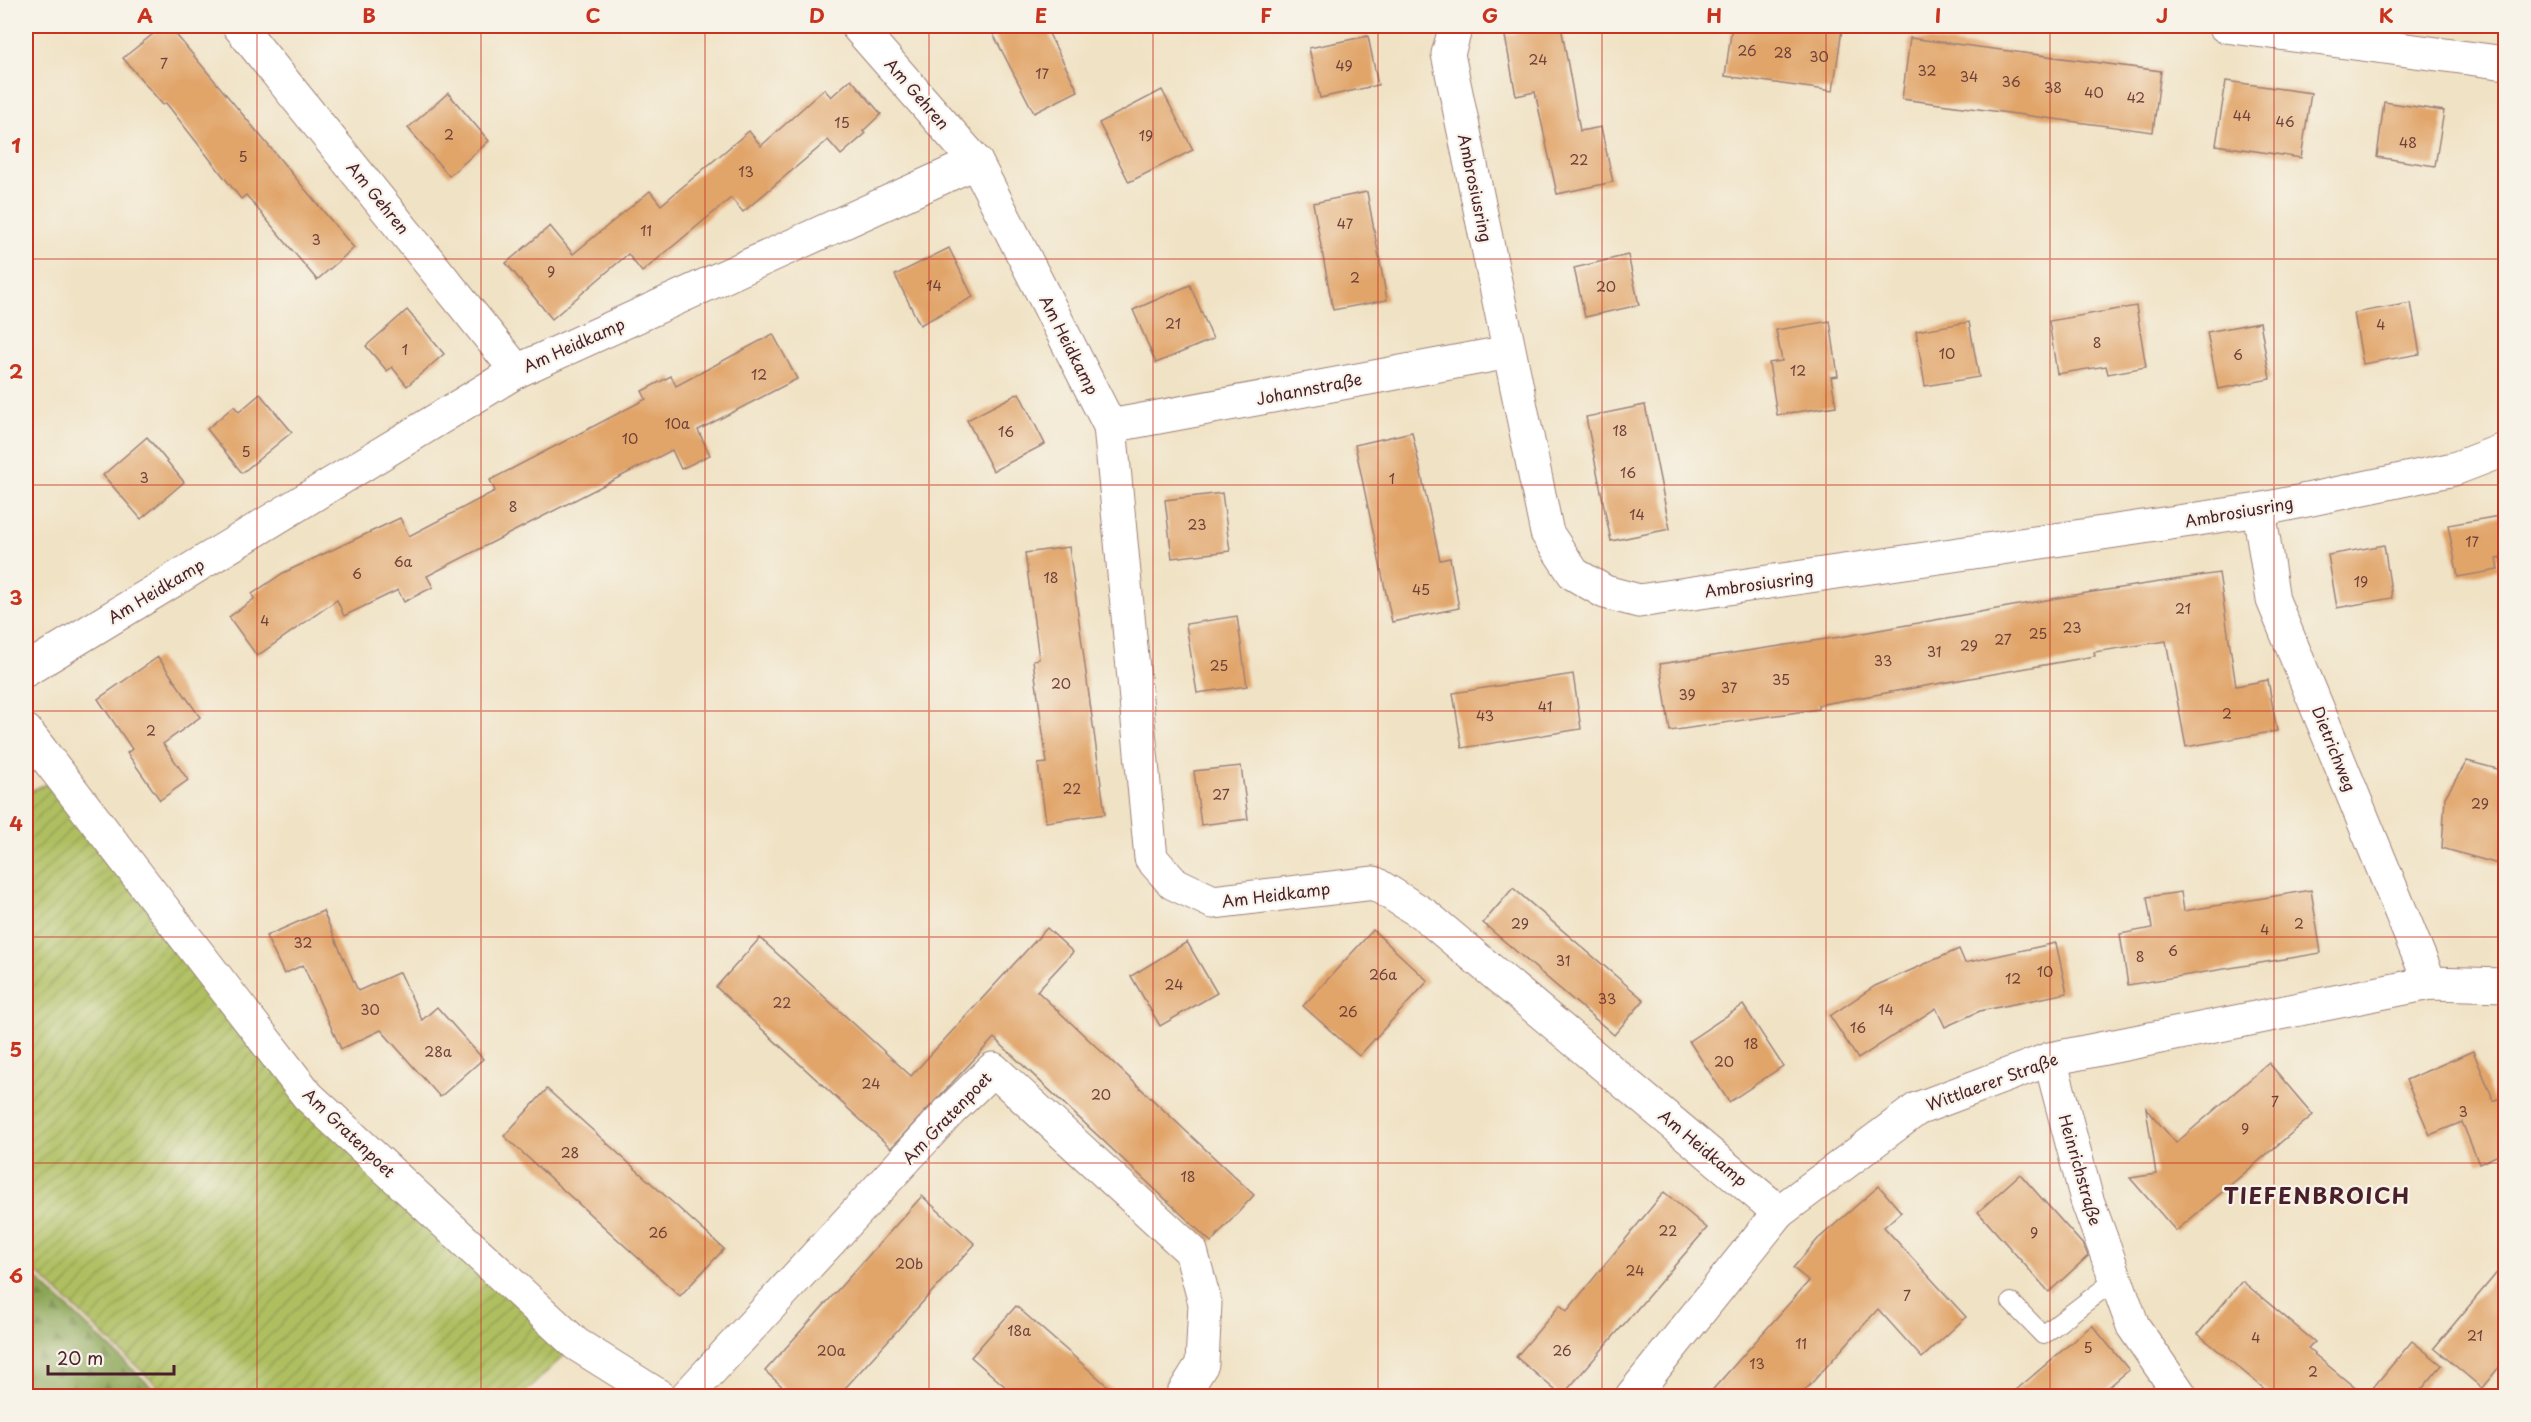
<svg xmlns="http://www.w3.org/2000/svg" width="2531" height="1422" viewBox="0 0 2531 1422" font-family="'Playpen Sans',sans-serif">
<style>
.forest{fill:url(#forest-firs);stroke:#6a6241;stroke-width:1.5}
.garden{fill:url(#garden-furrows);stroke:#7c6f46;stroke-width:1.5}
.building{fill:#e1a469}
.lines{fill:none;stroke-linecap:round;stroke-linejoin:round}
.service-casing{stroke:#9d8078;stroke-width:20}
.minor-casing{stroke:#9d8078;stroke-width:35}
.service{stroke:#fff;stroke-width:18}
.minor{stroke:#fff;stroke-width:33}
.grid{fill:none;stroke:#c8321e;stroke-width:1.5;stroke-opacity:0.55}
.labels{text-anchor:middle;stroke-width:4.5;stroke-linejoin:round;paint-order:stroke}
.number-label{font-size:14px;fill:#70403a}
.street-label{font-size:16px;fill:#4a1f2b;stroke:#f7f3e8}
.district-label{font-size:22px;font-weight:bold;letter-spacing:1.5px;fill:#4a1f2b;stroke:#f7f3e8}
.neatline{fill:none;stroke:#c8321e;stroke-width:2}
.grid-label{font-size:20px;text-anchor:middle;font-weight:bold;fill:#c8321e}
</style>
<defs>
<pattern id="forest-firs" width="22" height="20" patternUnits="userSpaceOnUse" patternTransform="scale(1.5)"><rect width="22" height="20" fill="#8ba657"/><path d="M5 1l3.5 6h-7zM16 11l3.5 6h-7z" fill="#748748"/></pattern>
<pattern id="garden-furrows" width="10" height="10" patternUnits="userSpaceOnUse" patternTransform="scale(1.5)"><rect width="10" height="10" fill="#afbf61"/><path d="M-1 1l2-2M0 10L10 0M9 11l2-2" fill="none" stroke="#909b50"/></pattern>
</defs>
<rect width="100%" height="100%" fill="#f7f3e8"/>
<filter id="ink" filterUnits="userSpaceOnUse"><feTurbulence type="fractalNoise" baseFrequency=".0167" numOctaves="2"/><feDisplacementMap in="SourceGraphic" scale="12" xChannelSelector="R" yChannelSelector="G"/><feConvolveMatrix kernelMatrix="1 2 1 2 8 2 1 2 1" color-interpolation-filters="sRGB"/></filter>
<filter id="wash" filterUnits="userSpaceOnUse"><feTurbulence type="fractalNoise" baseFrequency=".008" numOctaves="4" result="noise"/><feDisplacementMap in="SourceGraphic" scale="24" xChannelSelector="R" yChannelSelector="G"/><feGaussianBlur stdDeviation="1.35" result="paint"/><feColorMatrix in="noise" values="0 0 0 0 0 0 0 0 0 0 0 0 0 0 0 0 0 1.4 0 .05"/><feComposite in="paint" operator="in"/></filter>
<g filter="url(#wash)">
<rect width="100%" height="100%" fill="#f0e2c4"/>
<!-- forest -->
<path class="forest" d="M26 1268 161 1396H26Z"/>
<!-- garden -->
<path class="garden" d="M60 778 308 1096 576 1344 521 1396H168L26 1262V793Z"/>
<g id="blocks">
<!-- building -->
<g class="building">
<path d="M163 26H169L354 248 317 280 246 195 241 199 166 103 163 105 123 58Z"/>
<path d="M989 26H1045L1078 91 1034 113Z"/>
<path d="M1516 26H1561L1580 131 1601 127 1613 182 1557 194 1535 92 1516 96 1505 36 1518 33Z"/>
<path d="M1732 26H1820L1842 29 1833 91 1725 76Z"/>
<path d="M1368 36 1378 85 1320 98 1309 48Z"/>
<path d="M1910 38 2161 71 2153 132 1902 99Z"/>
<path d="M851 79 881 114 863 131 865 134 841 155 828 140 743 212 731 198 642 272 628 254 552 319 506 263 550 226 573 254 650 191 661 205 749 131 761 146 824 89 831 97Z"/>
<path d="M2226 81 2311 93 2301 158 2216 145Z"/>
<path d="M1162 90 1193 150 1129 182 1099 123Z"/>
<path d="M448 93 489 141 449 176 408 128Z"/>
<path d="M2384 102 2444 111 2435 166 2377 157Z"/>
<path d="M1367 192 1387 300 1333 310 1313 203Z"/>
<path d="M949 248 973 297 920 325 895 275Z"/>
<path d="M1628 255 1639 305 1585 317 1574 268Z"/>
<path d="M1190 285 1213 339 1156 363 1133 310Z"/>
<path d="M2411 303 2420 354 2363 364 2354 313Z"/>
<path d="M2136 306 2146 367 2108 374 2106 366 2057 374 2049 321Z"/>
<path d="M407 310 444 354 407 386 392 367 387 371 366 346Z"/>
<path d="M1830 321 1838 376 1831 377 1836 406 1777 415 1769 363 1782 361 1776 330Z"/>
<path d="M1969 322 1979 377 1925 386 1916 331Z"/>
<path d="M2260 322 2270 379 2218 389 2207 332Z"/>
<path d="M773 334 797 379 698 430 710 455 681 469 672 450 427 576 433 587 404 602 398 590 344 616 337 600 257 656 229 617 254 599 252 594 283 573 400 518 409 536 495 491 490 480 646 399 642 391 671 376 676 386Z"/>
<path d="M1019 393 1045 444 993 471 967 420Z"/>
<path d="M260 394 292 432 242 473 207 429 234 406 239 412Z"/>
<path d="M1645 405 1670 529 1611 541 1586 417Z"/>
<path d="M1412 432 1440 560 1450 558 1459 608 1392 622 1355 445Z"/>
<path d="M147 437 184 482 141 519 103 475Z"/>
<path d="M1222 493 1230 551 1172 558 1165 500Z"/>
<path d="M2505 515V557L2496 559 2498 570 2458 577 2448 525Z"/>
<path d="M2384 545 2392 598 2337 608 2328 555Z"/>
<path d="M1069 547 1105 814 1046 822 1038 764 1047 763 1033 660 1039 659 1025 553Z"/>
<path d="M2219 573 2236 686 2268 680 2277 731 2186 747 2166 641 2094 652 2095 656 1818 705V709L1670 731 1660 664 1840 637 2080 594Z"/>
<path d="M1237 616 1247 686 1197 693 1186 624Z"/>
<path d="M158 657 200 717 163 744 188 780 160 800 127 753 132 749 98 699Z"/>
<path d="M1573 674 1581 729 1462 748 1453 693Z"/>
<path d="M2467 761 2505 771V866L2442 848 2445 797Z"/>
<path d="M1241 766 1248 819 1201 825 1194 771Z"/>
<path d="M1513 888 1644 1000 1614 1035 1483 923Z"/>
<path d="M2311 890 2321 953 2128 985 2120 934 2152 928 2147 897 2181 892 2184 911Z"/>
<path d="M323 911 358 991 400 972 422 1020 437 1007 483 1059 440 1097 381 1030 341 1049 303 965 284 974 266 936Z"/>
<path d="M1047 928 1073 952 1037 991 1254 1195 1211 1242 994 1038 891 1148 716 987 760 938 911 1076Z"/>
<path d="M1373 930 1428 981 1359 1056 1303 1006Z"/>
<path d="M1187 942 1217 993 1160 1026 1131 976Z"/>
<path d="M2056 943 2067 993 1980 1011 1945 1027 1936 1008 1858 1059 1830 1016 1875 986 1959 949 1965 963Z"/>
<path d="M1743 1005 1783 1066 1729 1102 1689 1041Z"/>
<path d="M2473 1051 2494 1101 2505 1096V1152L2479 1164 2462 1122 2430 1135 2406 1080Z"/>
<path d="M2269 1063 2313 1115 2176 1231 2130 1178 2156 1174 2146 1108 2176 1143Z"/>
<path d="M547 1089 724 1249 680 1296 504 1136Z"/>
<path d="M2020 1174 2084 1246 2088 1256 2049 1292 1978 1212Z"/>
<path d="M1879 1186 1901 1212 1884 1227 1966 1317 1922 1358 1878 1309 1800 1396H1707L1809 1281 1793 1268 1818 1239Z"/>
<path d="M1664 1192 1707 1228 1562 1396 1516 1357 1560 1305 1567 1311Z"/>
<path d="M922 1196 975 1244 838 1396H793L765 1371Z"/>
<path d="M2505 1263V1360L2482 1388 2434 1348Z"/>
<path d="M2242 1281 2315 1342 2308 1349 2365 1396H2273L2198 1334Z"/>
<path d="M1016 1306 1119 1396H1016L971 1357Z"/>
<path d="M2092 1325 2129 1370 2098 1396H2009Z"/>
<path d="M2412 1341 2442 1365 2416 1396H2366Z"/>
</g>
</g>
</g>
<g filter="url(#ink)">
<use href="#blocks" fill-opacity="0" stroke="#9d8078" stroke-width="1.5"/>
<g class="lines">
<defs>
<path id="service" d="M2011 1302 2043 1335 2116 1279"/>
<g id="minor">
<path d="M239 26 517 371"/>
<path d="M857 26 976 162"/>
<path d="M1456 26 1448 54 1547 533 1574 574 1605 592 1639 601 2259 510 2454 469 2506 449"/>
<path d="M2225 26 2506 63"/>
<path d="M1110 426 1509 352"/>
<path d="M2259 510 2273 600 2430 983"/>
<path d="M26 670 517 371 976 162 1110 426 1151 858 1173 883 1213 902 1374 883 1425 915 1779 1212"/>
<path d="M26 731 308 1096 576 1344 659 1396"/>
<path d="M2050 1059 2087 1200 2133 1326 2181 1396"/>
<path d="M687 1396 950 1111 993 1069 1191 1251 1205 1303 1202 1364 1182 1396"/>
<path d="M1632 1396 1779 1212 1917 1109 2050 1059 2430 983 2506 985"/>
</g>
</defs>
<!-- service casing -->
<use href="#service" class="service-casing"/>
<!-- minor casing -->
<use href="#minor" class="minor-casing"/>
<!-- service -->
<use href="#service" class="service"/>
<!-- minor -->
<use href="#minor" class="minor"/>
</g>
</g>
<!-- grid -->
<path class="grid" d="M257 26V1396M481 26V1396M705 26V1396M929 26V1396M1153 26V1396M1378 26V1396M1602 26V1396M1826 26V1396M2050 26V1396M2274 26V1396M26 259H2506M26 485H2506M26 711H2506M26 937H2506M26 1163H2506"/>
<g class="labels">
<!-- number labels -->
<g class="number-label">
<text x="1747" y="56">26</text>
<text x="1783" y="58">28</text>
<text x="1819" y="62">30</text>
<text x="1538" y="65">24</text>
<text x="164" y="69">7</text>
<text x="1344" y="71">49</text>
<text x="1927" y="76">32</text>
<text x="1042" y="79">17</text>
<text x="1969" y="82">34</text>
<text x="2011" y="87">36</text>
<text x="2053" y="93">38</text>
<text x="2094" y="98">40</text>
<text x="2136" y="103">42</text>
<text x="2242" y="121">44</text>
<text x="2285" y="127">46</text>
<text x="842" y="128">15</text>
<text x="449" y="140">2</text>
<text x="1146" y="141">19</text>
<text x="2408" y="148">48</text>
<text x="243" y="162">5</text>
<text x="1579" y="165">22</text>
<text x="746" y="177">13</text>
<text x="1345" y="229">47</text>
<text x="646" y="236">11</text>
<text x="316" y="245">3</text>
<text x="551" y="277">9</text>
<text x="1355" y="283">2</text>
<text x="934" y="291">14</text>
<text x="1606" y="292">20</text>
<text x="1173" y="329">21</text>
<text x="2381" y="330">4</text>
<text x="2097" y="348">8</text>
<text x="405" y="355">1</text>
<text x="1947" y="359">10</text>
<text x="2238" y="360">6</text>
<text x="1798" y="376">12</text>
<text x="759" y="380">12</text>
<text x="677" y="429">10a</text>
<text x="1620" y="436">18</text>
<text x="1006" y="437">16</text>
<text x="630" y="444">10</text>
<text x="246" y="457">5</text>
<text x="1628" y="478">16</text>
<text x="144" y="483">3</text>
<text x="1392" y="484">1</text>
<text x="513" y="512">8</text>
<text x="1637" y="520">14</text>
<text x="1197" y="530">23</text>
<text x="2472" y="547">17</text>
<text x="403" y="567">6a</text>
<text x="357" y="579">6</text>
<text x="1051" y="583">18</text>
<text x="2361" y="587">19</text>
<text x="1421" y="595">45</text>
<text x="2183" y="614">21</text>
<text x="265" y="626">4</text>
<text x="2072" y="633">23</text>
<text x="2038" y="639">25</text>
<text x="2003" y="645">27</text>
<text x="1969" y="651">29</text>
<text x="1934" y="657">31</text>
<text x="1883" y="666">33</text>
<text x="1219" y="671">25</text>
<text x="1781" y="685">35</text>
<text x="1061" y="689">20</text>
<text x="1729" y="693">37</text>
<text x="1687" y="700">39</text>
<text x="1545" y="712">41</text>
<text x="2227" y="719">2</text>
<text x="1485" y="721">43</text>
<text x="151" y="736">2</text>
<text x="1072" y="794">22</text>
<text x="1221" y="800">27</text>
<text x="2480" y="809">29</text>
<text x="1520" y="929">29</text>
<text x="2299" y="929">2</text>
<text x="2265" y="935">4</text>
<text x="303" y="948">32</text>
<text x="2173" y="956">6</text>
<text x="2140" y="962">8</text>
<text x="1563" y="966">31</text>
<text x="2045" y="977">10</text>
<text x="1383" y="980">26a</text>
<text x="2013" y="984">12</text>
<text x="1174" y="990">24</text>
<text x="1607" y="1004">33</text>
<text x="782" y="1008">22</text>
<text x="370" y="1015">30</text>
<text x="1886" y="1015">14</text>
<text x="1348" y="1017">26</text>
<text x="1858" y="1033">16</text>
<text x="1751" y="1049">18</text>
<text x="438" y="1057">28a</text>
<text x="1724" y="1067">20</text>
<text x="871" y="1089">24</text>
<text x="1101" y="1100">20</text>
<text x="2275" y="1107">7</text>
<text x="2463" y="1117">3</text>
<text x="2245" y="1134">9</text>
<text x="570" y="1158">28</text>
<text x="1188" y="1182">18</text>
<text x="1668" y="1236">22</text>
<text x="658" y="1238">26</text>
<text x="2034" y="1238">9</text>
<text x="909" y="1269">20b</text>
<text x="1635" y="1276">24</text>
<text x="1907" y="1301">7</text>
<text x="1019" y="1336">18a</text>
<text x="2475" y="1341">21</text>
<text x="2256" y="1343">4</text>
<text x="1801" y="1349">11</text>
<text x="2088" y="1353">5</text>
<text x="831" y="1356">20a</text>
<text x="1562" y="1356">26</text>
<text x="1757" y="1369">13</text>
<text x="2313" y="1377">2</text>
</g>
<!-- street labels -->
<g class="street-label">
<text transform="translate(917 94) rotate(49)" y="6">Am Gehren</text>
<text transform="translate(1475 188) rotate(78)" y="6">Ambrosiusring</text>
<text transform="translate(378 198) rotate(51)" y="6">Am Gehren</text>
<text transform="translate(574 345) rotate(-24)" y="6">Am Heidkamp</text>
<text transform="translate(1069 345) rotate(63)" y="6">Am Heidkamp</text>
<text transform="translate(1309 389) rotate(-11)" y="6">Johannstraße</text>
<text transform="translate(2239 512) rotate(-10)" y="6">Ambrosiusring</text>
<text transform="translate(1759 584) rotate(-8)" y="6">Ambrosiusring</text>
<text transform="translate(156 591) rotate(-31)" y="6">Am Heidkamp</text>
<text transform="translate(2334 749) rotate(68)" y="6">Dietrichweg</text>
<text transform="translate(1276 895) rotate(-7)" y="6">Am Heidkamp</text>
<text transform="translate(1992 1082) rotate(-20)" y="6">Wittlaerer Straße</text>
<text transform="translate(947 1118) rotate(-46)" y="6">Am Gratenpoet</text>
<text transform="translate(349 1133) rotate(44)" y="6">Am Gratenpoet</text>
<text transform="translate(1703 1148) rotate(40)" y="6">Am Heidkamp</text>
<text transform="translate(2080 1170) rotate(74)" y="6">Heinrichstraße</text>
</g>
<!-- district labels -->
<g class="district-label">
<text x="2317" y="1204">TIEFENBROICH</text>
</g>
</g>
<!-- margin -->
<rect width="2531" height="1422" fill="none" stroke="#f7f3e8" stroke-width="66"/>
<!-- scale -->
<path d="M48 1365v9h126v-9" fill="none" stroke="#4a1f2b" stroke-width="3"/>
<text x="57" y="1365" font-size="18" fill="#4a1f2b" stroke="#f7f3e8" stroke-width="4.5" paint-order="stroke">20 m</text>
<rect x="33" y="33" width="2465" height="1356" class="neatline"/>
<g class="grid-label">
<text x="145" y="23">A</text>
<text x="369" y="23">B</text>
<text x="593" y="23">C</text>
<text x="817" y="23">D</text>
<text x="1041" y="23">E</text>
<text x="1266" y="23">F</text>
<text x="1490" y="23">G</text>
<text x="1714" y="23">H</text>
<text x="1938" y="23">I</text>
<text x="2162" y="23">J</text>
<text x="2386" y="23">K</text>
<text x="16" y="153">1</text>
<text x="16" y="379">2</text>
<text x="16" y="605">3</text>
<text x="16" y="831">4</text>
<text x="16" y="1057">5</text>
<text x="16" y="1283">6</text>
</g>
</svg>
